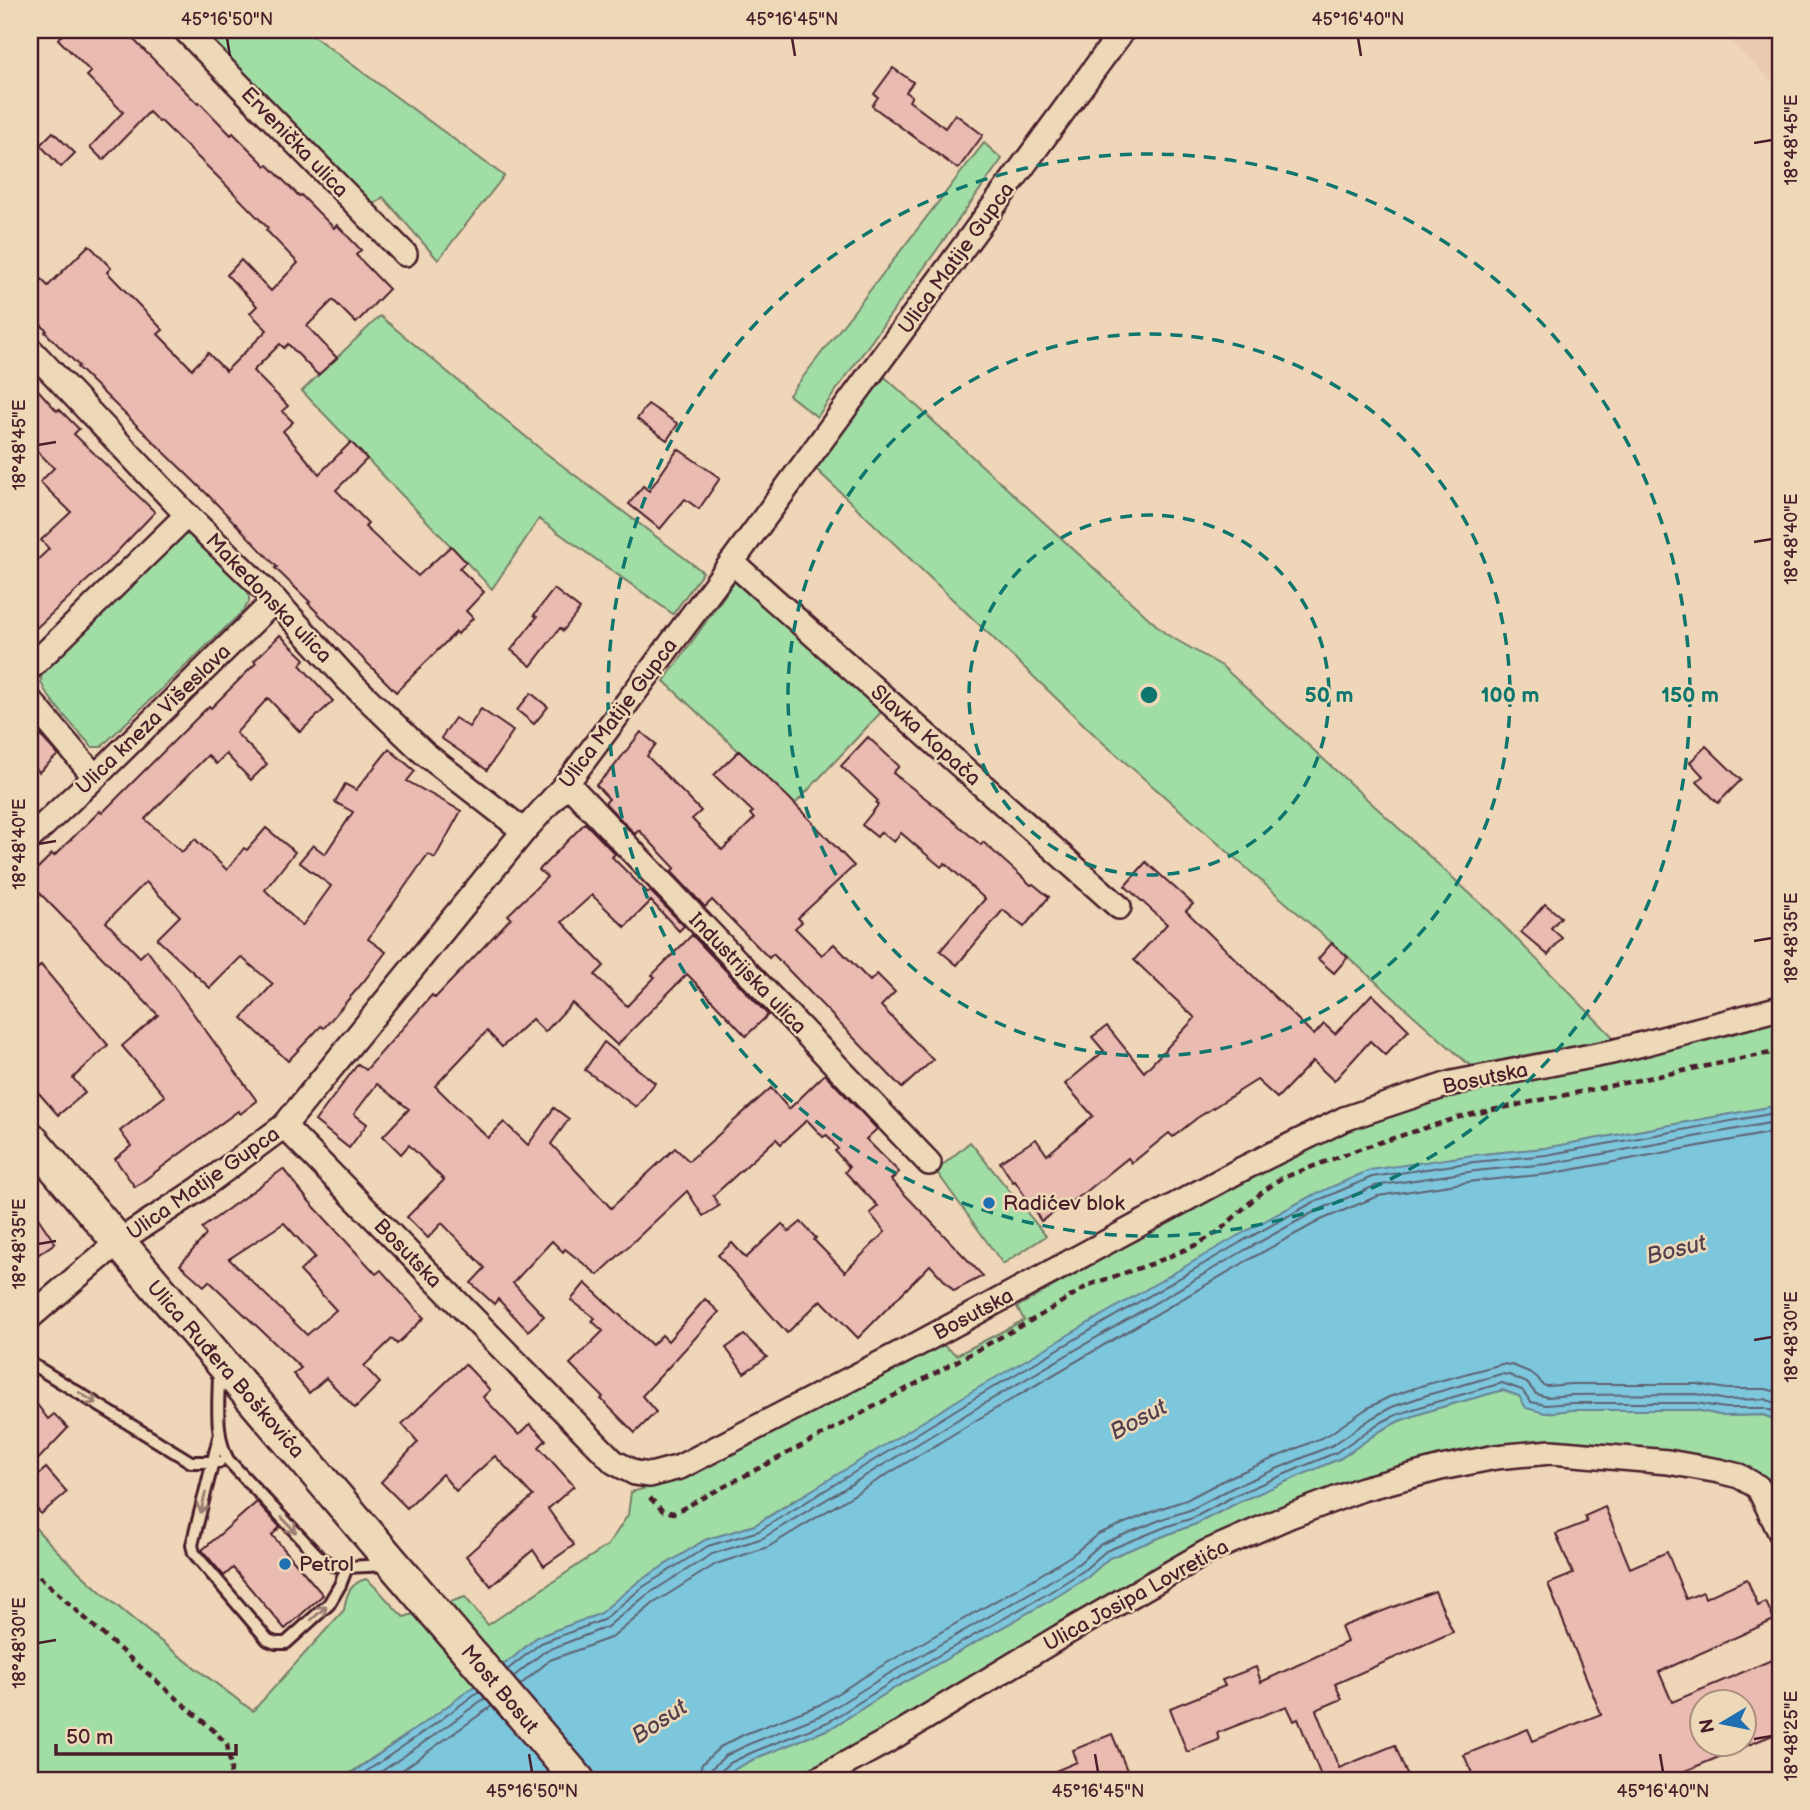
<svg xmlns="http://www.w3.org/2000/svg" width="1810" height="1810" viewBox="0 0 1810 1810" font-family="'Balsamiq Sans',sans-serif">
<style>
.built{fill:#ebcab3}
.green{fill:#a1dea5;stroke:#767e68;stroke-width:2}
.water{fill:#7dc7dd;stroke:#698496;stroke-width:2}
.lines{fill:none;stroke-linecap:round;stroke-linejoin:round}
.shore{stroke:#5e6272;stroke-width:2}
.building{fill:#eabbb1;stroke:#4a1f2b;stroke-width:2;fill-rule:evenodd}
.service-casing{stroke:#4a1f2b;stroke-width:16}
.minor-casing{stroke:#4a1f2b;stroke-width:28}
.secondary-casing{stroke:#4a1f2b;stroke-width:37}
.path{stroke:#4a1f2b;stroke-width:4.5;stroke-dasharray:7 5;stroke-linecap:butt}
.service{stroke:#edd9b7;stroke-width:10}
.minor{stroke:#edd9b7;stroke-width:23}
.secondary{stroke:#edd9b7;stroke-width:32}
.oneway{stroke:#9c7c71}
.ticks{fill:none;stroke:#4a1f2b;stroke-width:2.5}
.ring{fill:none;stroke:#0f766e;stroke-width:3.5;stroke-dasharray:12 9}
.poi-dot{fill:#1f6fb2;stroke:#edd9b7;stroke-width:2.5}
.labels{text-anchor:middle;stroke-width:5;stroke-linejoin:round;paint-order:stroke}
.street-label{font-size:21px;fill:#4a1f2b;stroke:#edd9b7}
.poi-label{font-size:21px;fill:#4a1f2b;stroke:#edd9b7;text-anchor:start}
.water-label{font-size:23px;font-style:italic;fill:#54414f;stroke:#edd9b7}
.centre{fill:#0f766e;stroke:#edd9b7;stroke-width:3.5}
.ring-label{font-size:21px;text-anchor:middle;font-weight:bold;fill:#0f766e;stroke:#edd9b7;stroke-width:5;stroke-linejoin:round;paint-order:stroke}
.neatline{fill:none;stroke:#4a1f2b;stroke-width:2.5}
.ticks-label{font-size:18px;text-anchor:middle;fill:#4a1f2b}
</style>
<rect width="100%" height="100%" fill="#efd6b8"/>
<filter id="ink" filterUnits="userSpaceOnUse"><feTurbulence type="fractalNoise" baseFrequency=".0143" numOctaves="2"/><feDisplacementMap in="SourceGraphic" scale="14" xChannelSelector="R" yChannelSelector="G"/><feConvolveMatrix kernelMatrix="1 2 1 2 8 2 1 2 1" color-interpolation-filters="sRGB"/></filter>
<g filter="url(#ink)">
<!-- built -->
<path class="built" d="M1718 30H1780V89Z"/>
<!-- green -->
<g class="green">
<path d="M199 30H305L504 176 438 260 383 197 370 208Z"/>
<path d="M984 143 1002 159 817 417 789 395Z"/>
<path d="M380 316 543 451 703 572 673 614 539 519 492 589 302 391Z"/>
<path d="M885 377 1166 634 1222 666 1490 912 1615 1039 1481 1070 1467 1063 1348 957 1101 741 815 468 838 434Z"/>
<path d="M181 535H192L249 591V602L243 611 101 747H92C82 735 41 693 41 680 41 674 45 669 48 665Z"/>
<path d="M737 578 884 709 795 804 664 681Z"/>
<path d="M1780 1019V1105L1545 1148 1473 1155 794 1500 755 1525 705 1540 638 1582 600 1614 537 1637 514 1657 427 1721 340 1780H30V1522C95 1595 175 1653 253 1711L344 1610C346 1595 350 1583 366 1579 381 1590 390 1605 404 1617L465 1597 488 1625 608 1545 628 1515 631 1492 684 1478 940 1343 957 1355 1024 1320 1017 1307 1150 1232 1348 1128 1388 1113 1493 1087Z"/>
<path d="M970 1142 1046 1236 1003 1264 936 1171Z"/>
<path d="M1503 1390 1519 1396 1545 1413 1571 1410H1696L1724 1416 1763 1415 1780 1421V1488L1776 1489 1763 1475 1722 1460 1572 1446 1326 1493 1258 1517 1199 1544 883 1733 799 1780H722L733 1770 756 1758 831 1728 893 1689 1051 1600 1088 1577 1109 1558 1171 1533 1196 1524 1241 1501 1341 1458 1380 1431 1399 1421 1431 1410Z"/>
</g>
<!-- water -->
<path class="water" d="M1780 1105V1421L1763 1415 1724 1416 1696 1410H1571L1545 1413 1526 1408 1519 1396 1503 1390 1431 1410 1399 1421 1380 1431 1341 1458 1241 1501 1196 1524 1171 1533 1109 1558 1088 1577 1051 1600 893 1689 831 1728 756 1758 733 1770 722 1780H342L427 1721 514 1657 537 1637 599 1614 638 1582 705 1540 755 1525 966 1395 1237 1236 1309 1197 1370 1170 1473 1155 1545 1148Z"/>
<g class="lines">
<!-- shore -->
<g class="shore">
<path d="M507 1670 541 1643 603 1620 643 1587 708 1546 759 1531 970 1401 1241 1242 1312 1203 1372 1177 1474 1162 1546 1155 1780 1112"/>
<path d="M513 1677 545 1651 607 1627 648 1594 712 1554 763 1538 975 1409 1245 1250 1316 1211 1375 1186 1475 1171 1548 1164 1780 1121"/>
<path d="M520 1685 550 1660 613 1637 654 1603 716 1564 768 1547 980 1418 1250 1259 1321 1220 1378 1196 1476 1181 1549 1174 1780 1131"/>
<path d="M354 1780 431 1727 479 1691"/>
<path d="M369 1780 436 1734 485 1698"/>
<path d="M388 1780 492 1706"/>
<path d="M699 1780V1772L702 1764 720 1747 745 1734 819 1705 880 1667 1037 1577 1072 1555 1098 1534 1162 1508 1186 1500 1230 1477 1328 1435 1366 1409 1389 1397 1424 1385 1502 1364 1512 1365 1529 1372 1537 1377 1543 1385 1547 1386 1571 1384H1697L1727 1389H1766L1780 1393"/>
<path d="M709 1780 711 1769 725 1756 749 1744 824 1714 885 1676 1042 1586 1078 1564 1101 1544 1165 1518 1190 1510 1234 1487 1333 1445 1372 1418 1392 1407 1427 1395 1501 1374 1509 1375 1527 1383 1536 1394 1547 1397 1571 1395 1697 1394 1726 1400 1765 1399 1780 1405"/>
<path d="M718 1780 719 1773 730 1763 753 1752 828 1722 890 1683 1047 1594 1083 1571 1106 1551 1168 1526 1193 1518 1238 1494 1337 1452 1376 1425 1396 1415 1429 1404 1502 1383 1522 1390 1531 1402 1546 1405 1571 1403H1696L1725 1408H1764L1780 1414"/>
</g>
</g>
<!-- building -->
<g class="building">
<path d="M67 30H124L198 104 199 102 231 135 233 133 266 166 268 165 299 196 301 195 334 228 337 225 361 250 356 255 389 289 356 323 333 300 307 326 337 358 318 375 288 344 284 348 280 344 253 371 288 406 282 411 293 422 283 431 319 474 351 442 367 459 336 490 368 523 365 527 418 576 451 546 466 562 459 568 484 592 466 611 473 618 458 634 456 632 396 692 308 603 310 602 275 568 277 567 210 497 77 367 79 366 45 332 47 331 30 313V268L48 286 89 245 111 268 107 272 163 330 158 334 192 369 208 353 226 371 267 330 250 313 257 306 227 275 241 260 271 291 298 263 266 230 268 228 222 181 161 121 159 122 149 112 103 160 90 147 123 112 87 76 91 72 58 39Z"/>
<path d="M893 68 913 82 906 92 912 96 909 101 945 128 955 114 983 135 958 169 872 106 878 97 874 94Z"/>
<path d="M53 132 75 153 61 167 40 145Z"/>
<path d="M30 381 57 411 59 409 79 429 74 434 155 512 110 559 30 634V567L49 549 41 540 71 512 40 482 54 468 30 444Z"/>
<path d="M648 404 678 424 667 440 637 419Z"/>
<path d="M678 449 720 478 699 509 685 499 660 529 629 504 643 486 649 491Z"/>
<path d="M554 589 580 609 563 631 560 628 531 666 511 650 537 617 534 615Z"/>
<path d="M280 635 305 659 300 665 333 701 300 732 268 698 236 733 267 764 251 780 226 754 216 764 208 755 145 819 182 852 195 839 227 870 244 848 247 850 266 828 295 852 265 890 302 926 331 886 299 862 313 845 325 854 353 812 335 802 345 784 356 790 389 749 415 771 407 781 461 811 435 858 428 854 368 939 386 952 364 981 324 1028 321 1026 288 1061 242 1018 273 984 241 957 210 988 157 939 180 916 146 882 106 922 140 957 147 950 257 1101 240 1114 238 1111 135 1187 115 1159 131 1146 120 1131 165 1096 122 1046 158 1015 30 883V876L52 854 54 856 100 811 102 813 209 706 211 708 256 663 254 661Z"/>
<path d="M531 693 548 707 534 724 517 710Z"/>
<path d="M481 709 513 731 487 770 441 738 455 718 469 727Z"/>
<path d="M30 724 58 755 39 772 30 762Z"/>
<path d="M641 732 656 744 647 756 701 811 692 819 722 850 754 819 750 814 753 812 714 775 739 751 788 797 854 866 798 918 802 922 795 928 822 955 834 944 870 981 877 974 895 992 881 1006 933 1060 902 1088 773 954 769 958 712 900 705 907 671 871 675 868 639 830 635 834 605 803 609 799 596 785 612 769Z"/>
<path d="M868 737 899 766 893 773 938 808 981 845 983 842 1031 885 1033 884 1049 897 1024 927 1003 910 957 965 940 951 985 899 945 863 941 867 901 833 894 842 881 832 877 837 862 825 878 805 876 803 878 801 841 766Z"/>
<path d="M1706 746 1741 780 1718 803 1697 782 1703 776 1690 762Z"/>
<path d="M585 823 615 854 612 857 648 893 650 891 684 926 679 931 651 901 625 927 592 895 562 922 604 966 595 975 627 1006 655 977 652 975 692 935 768 1015 746 1036 687 974 617 1045 572 1003 545 1032 532 1019 502 1047 487 1031 435 1086 488 1138 504 1122 528 1145 554 1108 569 1119 551 1144 611 1208 675 1148 689 1161 771 1088 789 1109 825 1074 877 1129 866 1139 899 1172 891 1180 983 1276 954 1291 930 1265 858 1338 821 1300 787 1333 718 1255 732 1243 746 1258 782 1224 789 1232 801 1222 816 1238 814 1240 845 1272 885 1232 870 1213 878 1206 845 1172 849 1167 835 1151 838 1149 827 1135 823 1137 807 1120 781 1144 776 1139 713 1196 719 1206 703 1216 687 1191 598 1275 565 1249 563 1252 552 1241 513 1283 544 1316 528 1331 498 1299 494 1304 471 1283 485 1268 442 1223 428 1238 407 1217 444 1180 409 1145 401 1154 383 1136 409 1109 377 1084 354 1114 367 1124 349 1148 315 1121 358 1064 366 1070 432 995 435 998 511 918 508 915 547 877 539 870Z"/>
<path d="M1146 862 1193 904 1186 911 1314 1035 1324 1024 1335 1034 1372 994 1409 1030 1385 1055 1370 1041 1334 1081 1313 1061 1277 1098 1257 1080 1197 1118 1173 1137 1169 1133 1132 1163 1128 1158 1086 1192 1041 1221 1015 1181 1013 1182 1000 1162 1036 1139 1047 1155 1093 1116 1065 1084 1104 1051 1092 1037 1107 1026 1144 1072 1195 1018 1134 960 1167 924 1125 886Z"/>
<path d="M1545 904 1561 917 1551 928 1562 938 1548 955 1521 932Z"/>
<path d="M1332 943 1348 957 1334 973 1318 959Z"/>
<path d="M41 965 108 1045 73 1078 85 1093 58 1115 30 1083V976Z"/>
<path d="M604 1042 655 1083 636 1107 585 1070Z"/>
<path d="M283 1169 308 1200 376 1274 381 1270 424 1318 397 1344 392 1339 364 1366 380 1383 355 1408 326 1378 309 1393 293 1374 301 1368 209 1281 204 1286 180 1265 206 1235 202 1228ZM284 1223 315 1257 300 1271 336 1310 307 1335 229 1259Z"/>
<path d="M30 1206 55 1243 30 1260Z"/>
<path d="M585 1283 652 1345 662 1335 668 1341 705 1299 719 1312 642 1396 656 1412 635 1433 601 1399 603 1397 570 1364 603 1331 592 1321 595 1318 571 1300Z"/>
<path d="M744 1335 767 1357 744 1373 726 1348Z"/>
<path d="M465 1364 490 1390 483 1397 519 1435 530 1424 546 1440 539 1447 574 1486 548 1509 574 1545 544 1566 533 1550 491 1586 466 1556 533 1496 495 1456 456 1491 442 1474 407 1508 381 1482 418 1442 402 1424Z"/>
<path d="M30 1395 48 1419 54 1414 68 1428 30 1468Z"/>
<path d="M46 1468 67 1492 41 1514 30 1500V1482Z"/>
<path d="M257 1502 280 1527 272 1535 323 1595 285 1629 233 1568 224 1576 202 1550Z"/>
<path d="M1605 1507 1630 1568 1667 1552 1686 1599 1703 1592 1705 1598 1747 1579 1758 1606 1766 1602 1774 1620 1659 1672 1672 1702 1774 1659 1780 1675V1732L1663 1780H1475L1464 1755 1528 1729 1533 1741 1601 1714 1548 1584 1573 1574 1556 1534 1587 1522 1585 1516ZM1702 1702H1744V1744H1702Z"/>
<path d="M1435 1591 1453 1632 1335 1684 1342 1699 1316 1710 1339 1768 1395 1745 1409 1780H1311L1321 1776 1298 1719 1294 1721 1287 1706 1217 1733 1219 1740 1187 1752 1170 1708 1225 1686 1222 1680 1256 1667 1261 1682 1347 1642 1341 1627Z"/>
<path d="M1112 1734 1131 1780H1034L1077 1762 1073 1750Z"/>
</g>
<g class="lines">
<defs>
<g id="service">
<path d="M30 1363 191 1462H219"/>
<path d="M219 1370C219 1399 214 1434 228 1460L319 1557 332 1565 347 1567 387 1565"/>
<path d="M219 1437 192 1545 194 1553 268 1640 276 1643H286L329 1604 340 1585 347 1567"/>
</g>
<g id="minor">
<path d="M185 30 405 254"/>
<path d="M30 349 187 515 275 600 348 680 424 753 524 831"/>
<path d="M732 562 1119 907"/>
<path d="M30 668 187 515"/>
<path d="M30 700 95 777"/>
<path d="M567 783 929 1163"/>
<path d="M30 838 95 777 275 600"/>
<path d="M284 1126 614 1462 635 1473 650 1475 680 1467 916 1345 1242 1169 1344 1119 1452 1083 1612 1052 1780 1008"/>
<path d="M30 1317 118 1242 199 1189 284 1126 524 831 567 783 732 562 1123 30"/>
<path d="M816 1780 887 1741 1066 1633 1207 1552 1290 1516 1362 1489 1441 1468 1496 1457 1551 1452 1668 1462 1719 1471 1739 1476 1758 1487 1780 1532"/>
</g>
<path id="secondary" d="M30 1138 578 1780"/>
</defs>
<!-- service casing -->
<use href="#service" class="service-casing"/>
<!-- minor casing -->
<use href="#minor" class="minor-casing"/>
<!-- secondary casing -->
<use href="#secondary" class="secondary-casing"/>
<!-- path -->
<g class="path">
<path d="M650 1498 663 1511 674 1513 824 1434 1041 1315 1089 1285 1154 1263 1196 1245 1218 1232 1256 1197 1280 1179 1362 1148 1463 1116 1780 1051"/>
<path d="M30 1568 109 1640 211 1728 227 1744 231 1768 230 1780"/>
</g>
<!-- service -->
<use href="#service" class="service"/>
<!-- minor -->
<use href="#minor" class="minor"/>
<!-- secondary -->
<use href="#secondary" class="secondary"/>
</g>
<!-- one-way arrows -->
<defs><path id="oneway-shaft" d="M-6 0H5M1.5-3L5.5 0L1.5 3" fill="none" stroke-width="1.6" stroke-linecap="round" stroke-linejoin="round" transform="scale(1.75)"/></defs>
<g class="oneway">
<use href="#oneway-shaft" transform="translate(88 1398) rotate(32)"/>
<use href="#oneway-shaft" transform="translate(203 1503) rotate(104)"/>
<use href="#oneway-shaft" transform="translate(289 1525) rotate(47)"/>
<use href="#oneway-shaft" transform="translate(319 1613) rotate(-42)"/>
</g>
</g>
<!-- ticks -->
<path class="ticks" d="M227 38 230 56M792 38 795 56M1358 38 1361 56M1754 143 1772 140M38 445 56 442M1754 542 1772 539M38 844 56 841M1754 941 1772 938M38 1244 56 1241M1754 1340 1772 1337M38 1643 56 1640M1754 1739 1772 1736M529 1754 532 1772M1095 1754 1098 1772M1660 1754 1663 1772"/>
<!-- distance rings -->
<g class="ring">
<circle cx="1149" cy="695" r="180"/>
<circle cx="1149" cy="695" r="361"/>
<circle cx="1149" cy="695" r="541"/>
</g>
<!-- markers -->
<g class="poi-dot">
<circle cx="989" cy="1203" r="7"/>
<circle cx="285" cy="1564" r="7"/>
</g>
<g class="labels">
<!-- street labels -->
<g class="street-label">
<text transform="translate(295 142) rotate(46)" y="7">Ervenička ulica</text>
<text transform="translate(956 258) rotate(-54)" y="7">Ulica Matije Gupca</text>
<text transform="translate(269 598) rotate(46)" y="7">Makedonska ulica</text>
<text transform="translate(618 713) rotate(-53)" y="7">Ulica Matije Gupca</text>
<text transform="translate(153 719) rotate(-44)" y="7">Ulica kneza Višeslava</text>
<text transform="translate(926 735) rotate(42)" y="7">Slavka Kopača</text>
<text transform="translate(748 973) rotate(46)" y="7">Industrijska ulica</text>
<text transform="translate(1485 1078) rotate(-12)" y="7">Bosutska</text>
<text transform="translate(203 1183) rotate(-35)" y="7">Ulica Matije Gupca</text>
<text transform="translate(408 1253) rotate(46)" y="7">Bosutska</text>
<text transform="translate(973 1314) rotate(-28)" y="7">Bosutska</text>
<text transform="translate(226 1369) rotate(49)" y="7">Ulica Ruđera Boškovića</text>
<text transform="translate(1136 1595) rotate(-29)" y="7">Ulica Josipa Lovretića</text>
<text transform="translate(500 1689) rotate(50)" y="7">Most Bosut</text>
</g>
<!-- poi labels -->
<g class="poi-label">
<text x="1003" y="1210">Radićev blok</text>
<text x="299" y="1571">Petrol</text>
</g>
<!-- water labels -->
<g class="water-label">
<text transform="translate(1676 1249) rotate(-14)" y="8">Bosut</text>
<text transform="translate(1138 1419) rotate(-28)" y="8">Bosut</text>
<text transform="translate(659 1721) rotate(-33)" y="8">Bosut</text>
</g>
</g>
<circle cx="1149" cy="695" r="10" class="centre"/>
<g class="ring-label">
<text x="1329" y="702">50 m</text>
<text x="1510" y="702">100 m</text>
<text x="1690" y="702">150 m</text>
</g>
<!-- margin -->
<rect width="1810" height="1810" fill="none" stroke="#edd9b7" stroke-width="77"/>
<!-- north arrow -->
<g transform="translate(1723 1723) rotate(260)"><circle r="33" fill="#edd9b7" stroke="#ac8f7f" stroke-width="2"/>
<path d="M0-5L12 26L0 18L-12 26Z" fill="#1f6fb2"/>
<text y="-10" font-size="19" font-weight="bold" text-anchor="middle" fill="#4a1f2b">N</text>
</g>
<!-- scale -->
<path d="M56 1744v10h180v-10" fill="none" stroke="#4a1f2b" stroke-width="3.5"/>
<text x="66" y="1744" font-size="21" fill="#4a1f2b" stroke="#edd9b7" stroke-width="5" paint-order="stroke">50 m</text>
<rect x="38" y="38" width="1734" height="1734" class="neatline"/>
<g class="ticks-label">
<text x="227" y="25">45°16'50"N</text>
<text x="792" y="25">45°16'45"N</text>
<text x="1358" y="25">45°16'40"N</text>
<text transform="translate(1791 140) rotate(-90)" y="6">18°48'45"E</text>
<text transform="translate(19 445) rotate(-90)" y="6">18°48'45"E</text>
<text transform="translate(1791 539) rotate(-90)" y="6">18°48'40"E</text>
<text transform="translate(19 844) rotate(-90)" y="6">18°48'40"E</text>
<text transform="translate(1791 938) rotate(-90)" y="6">18°48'35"E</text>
<text transform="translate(19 1244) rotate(-90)" y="6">18°48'35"E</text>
<text transform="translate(1791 1337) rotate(-90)" y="6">18°48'30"E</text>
<text transform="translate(19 1643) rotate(-90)" y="6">18°48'30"E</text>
<text transform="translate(1791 1736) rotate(-90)" y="6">18°48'25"E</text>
<text x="532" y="1797">45°16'50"N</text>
<text x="1098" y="1797">45°16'45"N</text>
<text x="1663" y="1797">45°16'40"N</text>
</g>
</svg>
